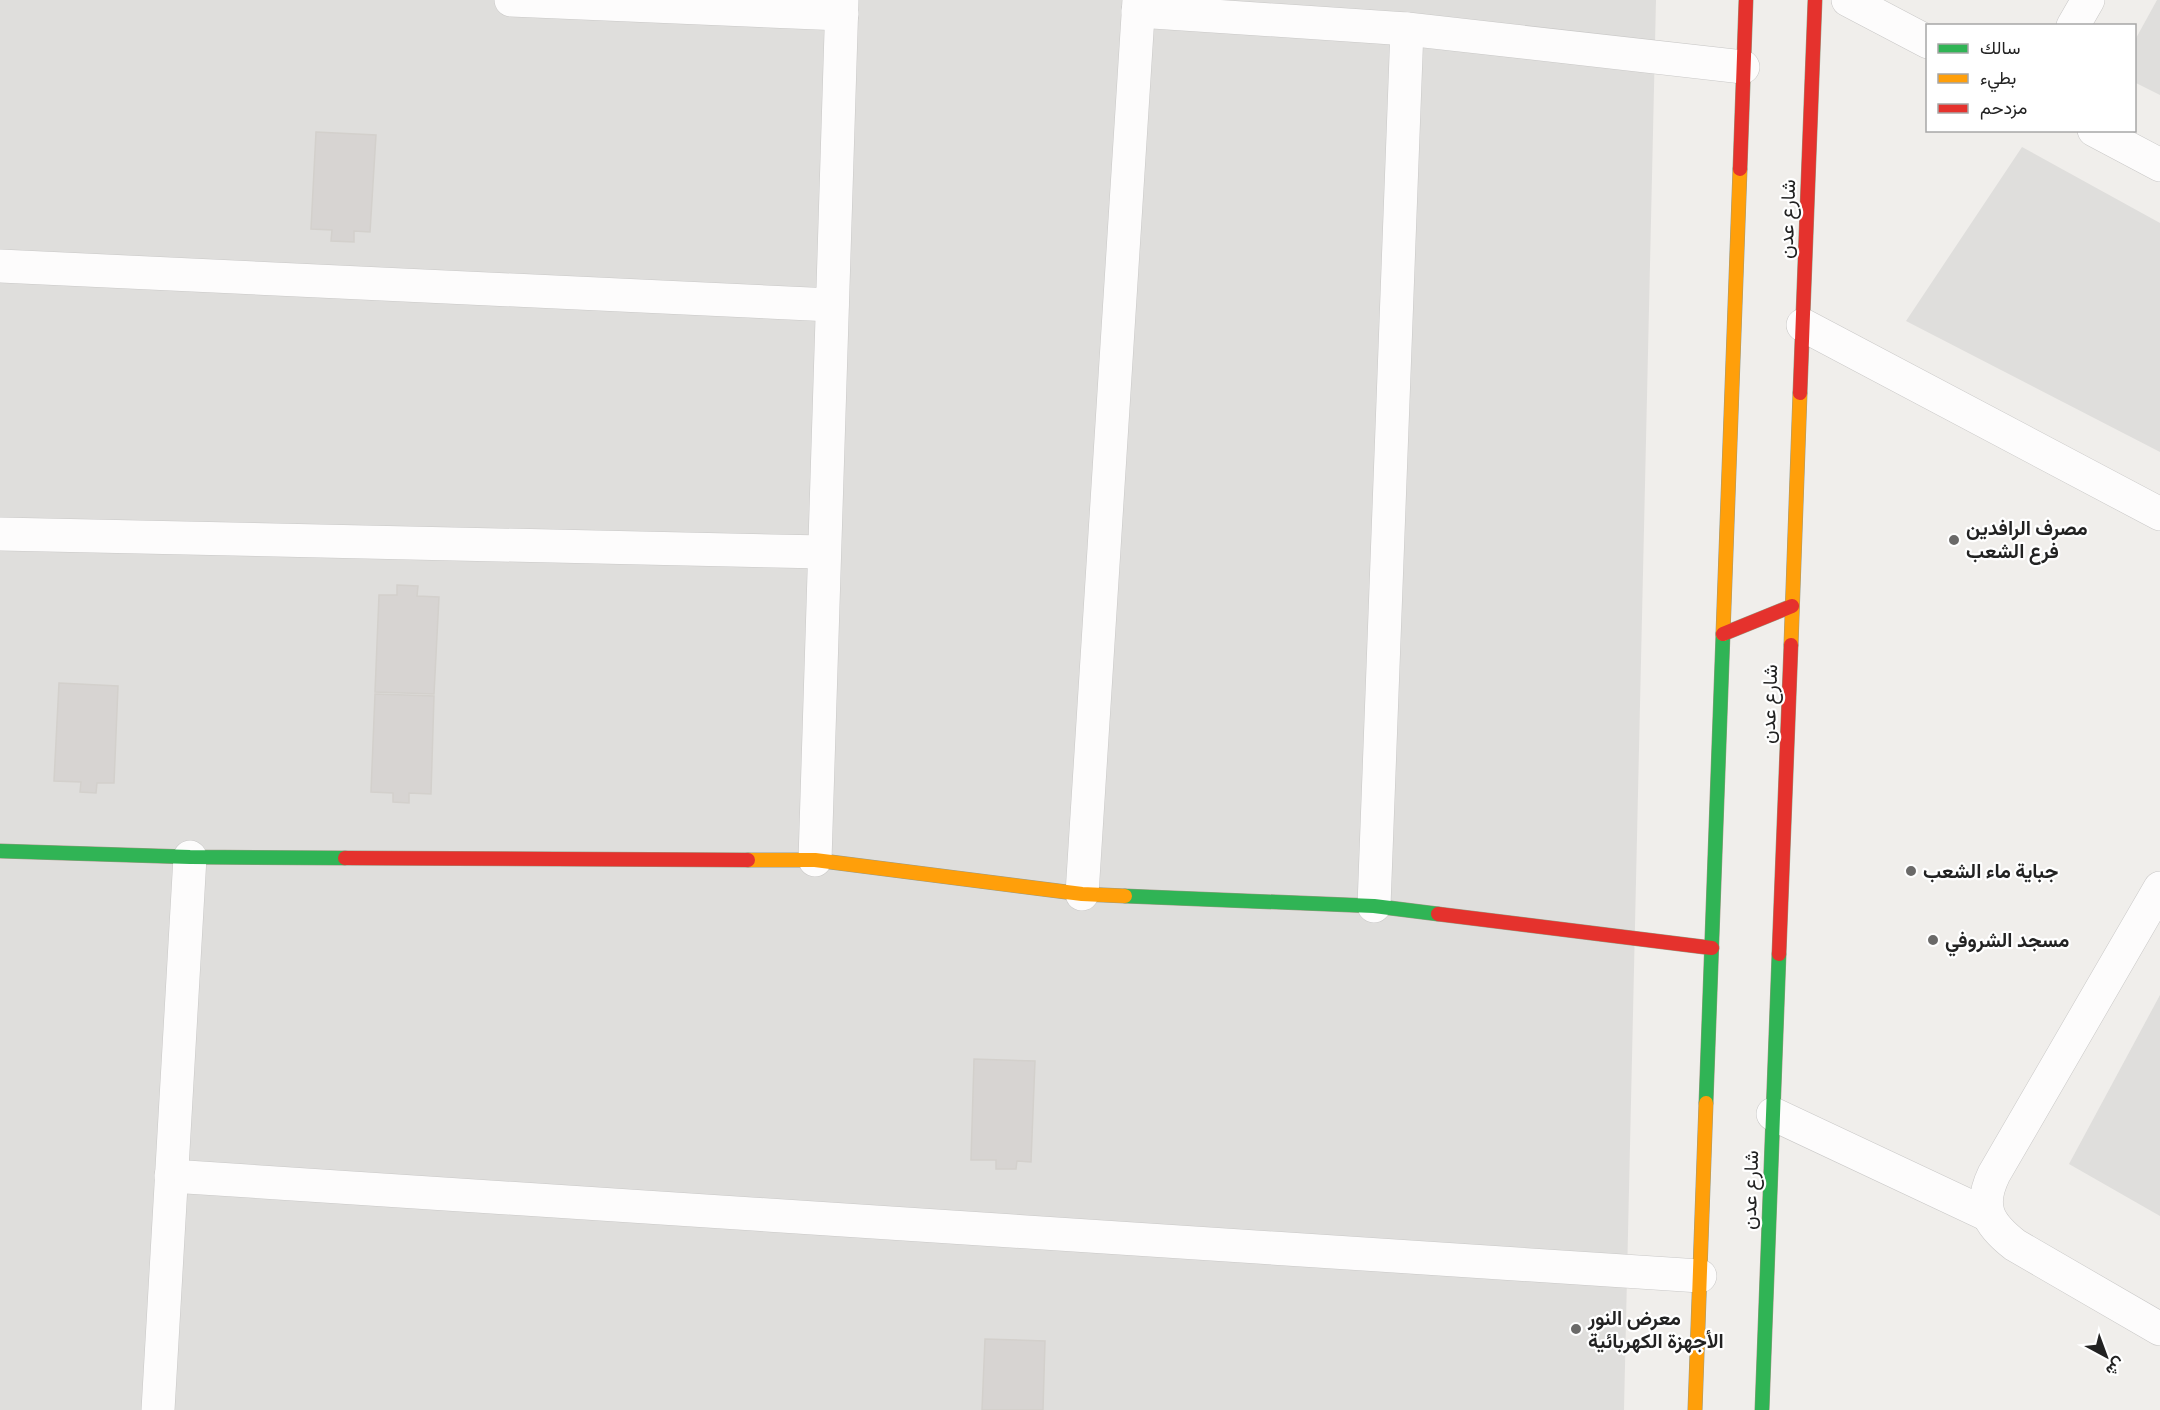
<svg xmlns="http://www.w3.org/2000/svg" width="2160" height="1410" viewBox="0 0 2160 1410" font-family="'Public Sans',Vazirmatn,sans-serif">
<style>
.residential{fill:#dfdedc}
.building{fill:#d7d4d2;stroke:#d3d0cc;stroke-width:1.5}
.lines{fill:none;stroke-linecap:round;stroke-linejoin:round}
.street-casing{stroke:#c9c8c7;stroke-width:34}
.fast-casing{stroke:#999a82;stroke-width:15}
.slow-casing{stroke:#999a82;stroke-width:15}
.jam-casing{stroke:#999a82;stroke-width:15}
.street{stroke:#fdfcfc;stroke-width:33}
.fast{stroke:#30b455;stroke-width:14}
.slow{stroke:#ff9f0a;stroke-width:14}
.jam{stroke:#e5322d;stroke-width:14}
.poi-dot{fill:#6a6968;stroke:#fff;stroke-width:2}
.labels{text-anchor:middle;stroke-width:4.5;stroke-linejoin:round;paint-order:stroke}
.street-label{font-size:20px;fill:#222;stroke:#fff}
.poi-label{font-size:20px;font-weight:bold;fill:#222;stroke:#fff;text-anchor:start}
</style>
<rect width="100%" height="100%" fill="#f0eeeb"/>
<!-- residential -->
<g class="residential">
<path d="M0 0H1656L1624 1410H0Z"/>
<path d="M2157 0H2160V95L2134 82 2135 40Z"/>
<path d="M2022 147 2160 223V452L1906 321Z"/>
<path d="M2160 995V1216L2069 1164Z"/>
</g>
<!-- building -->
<g class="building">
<path d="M316 132 376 135 370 232 354 231V242L331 241 332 230 311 229Z"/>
<path d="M397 585 418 586 417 596 439 597 434 694 375 692 379 595H397Z"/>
<path d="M59 683 118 686 114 783H97L96 793 80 792 81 782 54 781Z"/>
<path d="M375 694 434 696 431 794 409 793V803L393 802V793L371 792Z"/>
<path d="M974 1059 1035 1061 1031 1162 1017 1161 1016 1169H996V1160H971Z"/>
<path d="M985 1339 1045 1341 1043 1410H982Z"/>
</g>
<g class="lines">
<defs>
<g id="street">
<path d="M511 0 842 14"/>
<path d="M1848 0 1928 42"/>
<path d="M1138 11 1407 29 1743 67"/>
<path d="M2073 26 2088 0"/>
<path d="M2094 130 2160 165"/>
<path d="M0 266 832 305"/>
<path d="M1803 325 2160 514"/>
<path d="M0 534 824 552"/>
<path d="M815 860 842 0"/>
<path d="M2160 888 1994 1174C1978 1207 1988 1224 2015 1245L2160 1329"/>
<path d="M1082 894 1139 0"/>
<path d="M1374 906 1407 29"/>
<path d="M1773 1114 1988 1215"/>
<path d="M171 1176 1700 1276"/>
<path d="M158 1410 190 857"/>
</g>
<g id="fast">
<path d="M0 851 190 857 345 858"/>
<path d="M1125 896 1374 906 1438 914"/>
<path d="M1706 1103 1723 634"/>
<path d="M1762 1410 1779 954"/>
</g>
<g id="slow">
<path d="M1723 634 1740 169"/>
<path d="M1791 645 1800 393"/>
<path d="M748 860H815L1082 894 1125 896"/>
<path d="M1695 1410 1706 1103"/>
</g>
<g id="jam">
<path d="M1740 169 1746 0"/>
<path d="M1800 393 1815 0"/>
<path d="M1723 634 1792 606"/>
<path d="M345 858 748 860"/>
<path d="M1438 914 1712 948"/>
<path d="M1779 954 1791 645"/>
</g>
</defs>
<!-- street casing -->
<use href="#street" class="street-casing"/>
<!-- fast casing -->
<use href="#fast" class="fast-casing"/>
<!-- slow casing -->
<use href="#slow" class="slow-casing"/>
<!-- jam casing -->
<use href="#jam" class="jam-casing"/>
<!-- street -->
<use href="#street" class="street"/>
<!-- fast -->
<use href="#fast" class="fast"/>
<!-- slow -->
<use href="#slow" class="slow"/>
<!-- jam -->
<use href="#jam" class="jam"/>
</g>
<!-- markers -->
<g class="poi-dot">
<circle cx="1954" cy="540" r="6"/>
<circle cx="1911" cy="871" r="6"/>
<circle cx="1933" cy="940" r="6"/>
<circle cx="1576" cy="1329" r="6"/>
</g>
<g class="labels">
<!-- street labels -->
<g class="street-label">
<text transform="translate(1787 219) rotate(-88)" y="7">شارع عدن</text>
<text transform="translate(1769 704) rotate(-88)" y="7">شارع عدن</text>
<text transform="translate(1750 1190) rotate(-88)" y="7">شارع عدن</text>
</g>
<!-- poi labels -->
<g class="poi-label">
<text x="1966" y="535">مصرف الرافدين<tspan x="1966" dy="23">فرع الشعب</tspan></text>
<text x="1923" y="878">جباية ماء الشعب</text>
<text x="1945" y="947">مسجد الشروفي</text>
<text x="1588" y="1325">معرض النور<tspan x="1588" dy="23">الأجهزة الكهربائية</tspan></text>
</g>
</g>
<!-- legend -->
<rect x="1926" y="24" width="210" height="108" fill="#ffffff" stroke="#a7a7a7" stroke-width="1.5"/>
<rect x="1938" y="44" width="30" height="9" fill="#30b455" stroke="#a7a7a7" stroke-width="1.5"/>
<text x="1980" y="54" font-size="18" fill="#222222">سالك</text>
<rect x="1938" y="74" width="30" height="9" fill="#ff9f0a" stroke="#a7a7a7" stroke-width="1.5"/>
<text x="1980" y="84" font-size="18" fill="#222222">بطيء</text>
<rect x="1938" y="104" width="30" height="9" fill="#e5322d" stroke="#a7a7a7" stroke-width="1.5"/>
<text x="1980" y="114" font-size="18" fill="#222222">مزدحم</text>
<!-- north arrow -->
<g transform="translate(2106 1356) rotate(139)" stroke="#ffffff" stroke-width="4.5" paint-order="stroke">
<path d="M0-4.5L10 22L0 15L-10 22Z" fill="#222222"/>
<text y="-9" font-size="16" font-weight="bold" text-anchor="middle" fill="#222222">ش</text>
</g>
</svg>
